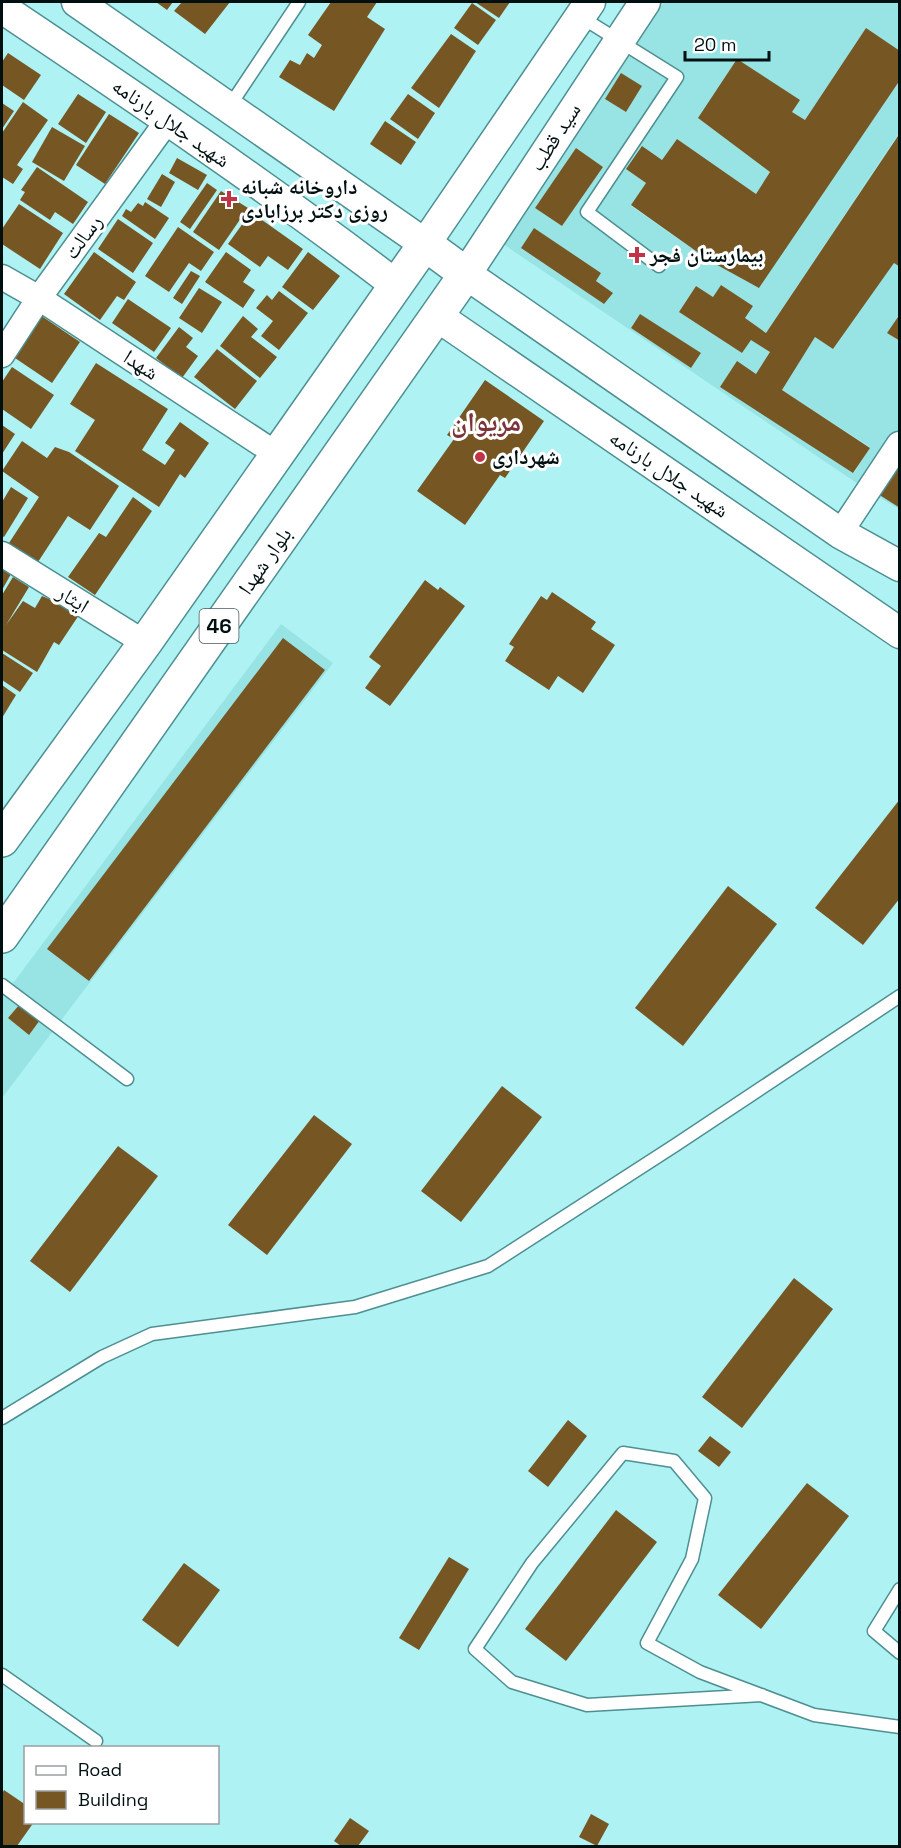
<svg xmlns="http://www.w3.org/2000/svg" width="901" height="1848" viewBox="0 0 901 1848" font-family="'Space Grotesk','Noto Naskh Arabic',sans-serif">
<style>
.built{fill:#98e4e5;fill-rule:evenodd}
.building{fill:#765724}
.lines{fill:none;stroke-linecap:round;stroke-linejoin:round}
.service-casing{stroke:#4e8f91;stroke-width:15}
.minor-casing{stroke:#4e8f91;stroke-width:27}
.tertiary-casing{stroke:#4e8f91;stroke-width:33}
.primary-casing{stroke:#4e8f91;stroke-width:36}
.service{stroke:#fff;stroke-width:12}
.minor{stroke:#fff;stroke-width:24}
.tertiary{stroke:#fff;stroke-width:30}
.primary{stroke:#fff;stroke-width:33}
.poi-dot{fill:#c33348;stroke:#fff;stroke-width:2}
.labels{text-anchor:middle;stroke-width:6;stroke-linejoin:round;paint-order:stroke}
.shield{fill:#fff;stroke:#4c5858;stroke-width:1.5}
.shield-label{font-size:20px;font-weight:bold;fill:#001011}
.street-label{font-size:21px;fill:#001011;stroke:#fff}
.poi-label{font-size:21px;font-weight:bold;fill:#001011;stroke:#fff;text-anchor:start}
.district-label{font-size:27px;font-weight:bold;fill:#7b3439;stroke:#fff}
</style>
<rect width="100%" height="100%" fill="#aff2f4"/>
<!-- built -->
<g class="built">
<path d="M664 2H899V51L866 29 805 120 792 112 799 100 698 118 770 172 756 194 677 139 662 160 642 146 626 169 646 183 631 206 710 261 899 80V133L766 333 782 389 815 337 833 349 894 263 899 267V314L888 333 899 341V509L864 488 500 242ZM642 86 626 112 606 99ZM576 148 603 167 562 226 535 208ZM535 229 601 273 596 281 612 293 604 304 522 249ZM721 285 753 306 745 318 766 333 758 344 751 340 742 353 679 312 696 286 713 297ZM640 314 701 354 691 368 631 328ZM782 390 870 447 854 473 766 416Z"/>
<path d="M281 624 333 663 2 1098V998Z"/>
</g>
<!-- building -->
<g class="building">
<path d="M156 2H173L167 10Z"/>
<path d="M182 2H230L205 34 174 11Z"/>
<path d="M331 2H377L367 17 385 29 334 111 279 77 290 60 300 65 307 53 314 58 322 45 308 35Z"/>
<path d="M475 2H510L499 18Z"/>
<path d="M472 3 496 20 478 45 454 28Z"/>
<path d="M866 28 900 51V80L759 288 710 261 631 205 646 183 626 169 642 146 662 160 677 139 756 194 770 172 698 118 737 59 800 100 792 112 805 120Z"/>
<path d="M451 34 476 51 439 108 411 88Z"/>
<path d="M8 53 41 75 24 100 2 85V62Z"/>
<path d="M621 73 642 86 626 112 605 99Z"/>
<path d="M78 94 106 112 86 143 58 124Z"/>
<path d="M408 94 435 113 418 139 390 119Z"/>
<path d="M23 102 48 120 17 165 23 169 13 184 2 177V133Z"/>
<path d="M2 103 14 111 2 129Z"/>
<path d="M109 114 139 133 105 184 76 165Z"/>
<path d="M385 121 416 142 401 165 370 144Z"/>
<path d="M52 127 85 146 64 181 32 162Z"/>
<path d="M900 133V267L894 263 833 349 815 337 782 390 870 448 853 473 720 387 737 361 756 374 770 352 751 340 742 353 679 312 696 286 713 297 721 285 753 306 745 318 766 333Z"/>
<path d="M576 148 603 167 562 226 535 208Z"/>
<path d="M177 158 207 175 198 190 169 173Z"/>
<path d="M37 167 88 202 73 224 55 212 50 220 20 200 25 192 21 190Z"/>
<path d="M162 174 175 182 161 207 147 199Z"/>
<path d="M207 183 217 190 190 229 180 222Z"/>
<path d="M221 191 248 208 219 250 193 232Z"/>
<path d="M145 202 169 218 155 239 122 216 126 209 131 212 138 203 143 206Z"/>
<path d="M19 204 63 233 40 269 2 244V229Z"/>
<path d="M251 212 303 249 288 270 268 256 260 267 228 244Z"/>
<path d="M118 219 153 243 133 273 98 249Z"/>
<path d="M178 227 214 252 201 271 189 263 169 292 145 276Z"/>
<path d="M534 228 601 273 596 281 613 293 604 304 521 248Z"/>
<path d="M94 252 136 282 124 300 117 296 100 320 64 294Z"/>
<path d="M226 252 251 270 243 282 255 290 243 308 205 282Z"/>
<path d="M308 252 340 276 313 310 282 287Z"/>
<path d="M191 271 200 276 182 304 173 298Z"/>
<path d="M199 288 222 302 202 333 179 318Z"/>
<path d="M279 291 308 313 279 350 261 336 273 321 256 308 267 295 272 300Z"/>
<path d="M128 299 171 328 154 352 112 323Z"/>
<path d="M640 314 701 353 691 368 631 328Z"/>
<path d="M900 314V341L887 333Z"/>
<path d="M40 315 80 342 52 383 12 356Z"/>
<path d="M243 316 258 329 251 337 277 357 260 378 220 346Z"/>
<path d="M179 327 193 338 186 347 198 356 182 378 156 358Z"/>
<path d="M217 349 257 381 235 409 194 377Z"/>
<path d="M96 363 168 409 142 450 165 465 175 450 165 443 180 422 209 443 185 478 180 474 159 507 75 451 95 420 70 404Z"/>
<path d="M12 367 54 395 31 429 2 409V382Z"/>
<path d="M485 380 544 421 505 478 500 475 465 525 417 491 454 439 447 435Z"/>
<path d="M2 425 15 434 2 454Z"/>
<path d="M22 441 47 458 55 447 69 452 119 486 90 530 68 516 38 562 9 543 39 497 2 471Z"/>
<path d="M900 462V508L878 494Z"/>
<path d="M11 487 28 498 4 537 2 536V502Z"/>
<path d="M133 497 152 511 95 595 68 577 99 533 106 537Z"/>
<path d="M2 568 11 574 2 590Z"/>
<path d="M13 577 29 587 6 625 23 601 35 608 42 596 56 602 57 600 79 615 59 645 54 642 37 672 2 650V595Z"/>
<path d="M425 580 438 590 440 587 465 606 390 706 365 688 381 666 369 657Z"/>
<path d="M552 592 596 622 591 629 615 645 583 693 558 676 549 690 505 661 514 647 509 644 541 596 547 600Z"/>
<path d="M283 638 325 670 89 981 47 949Z"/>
<path d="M2 653 33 673 20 692 2 680Z"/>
<path d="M2 685 16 695 2 718Z"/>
<path d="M900 799V898L863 945 815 908Z"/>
<path d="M728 886 777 924 683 1046 635 1008Z"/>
<path d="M20 1004 40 1020 29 1035 8 1018Z"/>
<path d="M502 1086 542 1117 461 1222 421 1191Z"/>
<path d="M314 1115 352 1144 267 1255 228 1225Z"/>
<path d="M118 1146 158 1176 70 1292 30 1261Z"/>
<path d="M794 1278 833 1309 742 1428 702 1397Z"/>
<path d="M568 1420 587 1436 548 1487 528 1471Z"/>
<path d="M710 1436 731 1452 719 1467 698 1451Z"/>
<path d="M807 1483 849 1516 761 1629 718 1595Z"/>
<path d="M616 1510 657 1542 566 1661 525 1629Z"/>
<path d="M449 1557 469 1569 419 1650 399 1638Z"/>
<path d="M184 1563 220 1590 178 1647 142 1620Z"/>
<path d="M4 1790 26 1805V1822H34L17 1846H2V1794Z"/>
<path d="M591 1814 609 1824 597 1846 579 1837Z"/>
<path d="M350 1818 369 1831 358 1846H341L334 1841Z"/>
</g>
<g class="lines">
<defs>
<g id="service">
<path d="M581 17 677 77 587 212 659 266"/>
<path d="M229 107 299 2"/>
<path d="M2 985 127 1079"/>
<path d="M2 1418 102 1357 152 1334 355 1307 488 1266 674 1146 900 996"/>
<path d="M900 1589 874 1631 900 1653"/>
<path d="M2 1675 96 1741"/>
<path d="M762 1695 587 1705 512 1682 475 1649 532 1563 623 1453 674 1461 705 1498 692 1559 647 1643 700 1672 814 1715 900 1727"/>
</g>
<g id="minor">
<path d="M2 277 39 298 278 455"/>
<path d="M2 355 39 298 168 120"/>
<path d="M840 533 899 444"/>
<path d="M2 554 145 643"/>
</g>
<g id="tertiary">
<path d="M77 2 425 244 590 2"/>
<path d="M645 2 466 274 840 533 900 566"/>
<path d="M2 8C135 97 268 187 396 285"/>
<path d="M437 316 900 633"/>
</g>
<path id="primary" d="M2 840 145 643 425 244 466 274 2 936"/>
</defs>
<!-- service casing -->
<use href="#service" class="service-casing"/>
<!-- minor casing -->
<use href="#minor" class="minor-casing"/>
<!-- tertiary casing -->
<use href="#tertiary" class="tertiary-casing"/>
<!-- primary casing -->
<use href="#primary" class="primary-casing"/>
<!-- service -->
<use href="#service" class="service"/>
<!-- minor -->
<use href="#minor" class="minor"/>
<!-- tertiary -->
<use href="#tertiary" class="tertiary"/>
<!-- primary -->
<use href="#primary" class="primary"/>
</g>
<!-- markers -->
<g class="poi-dot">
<path d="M226 190h6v6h6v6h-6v6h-6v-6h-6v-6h6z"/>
<path d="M634 246h6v6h6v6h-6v6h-6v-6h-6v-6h6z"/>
<circle cx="480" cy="457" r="6"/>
</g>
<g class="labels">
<!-- shield labels -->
<rect class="shield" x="199.5" y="609" width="39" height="34" rx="4.5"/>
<g class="shield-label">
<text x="219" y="633">46</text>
</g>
<!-- street labels -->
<g class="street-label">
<text transform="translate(171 123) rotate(35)" y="7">شهید جلال بارنامه</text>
<text transform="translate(555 137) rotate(-57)" y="7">سید قطب</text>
<text transform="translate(83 237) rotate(-54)" y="7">رسالت</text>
<text transform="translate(141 365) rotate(33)" y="7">شهدا</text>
<text transform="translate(669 474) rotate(34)" y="7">شهید جلال بارنامه</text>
<text transform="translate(265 561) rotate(-55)" y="7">بلوار شهدا</text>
<text transform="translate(73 599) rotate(32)" y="7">ایثار</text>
</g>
<!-- poi labels -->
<g class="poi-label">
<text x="241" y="194">داروخانه شبانه<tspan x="241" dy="24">روزی دکتر برزابادی</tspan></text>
<text x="650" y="262">بیمارستان فجر</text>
<text x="492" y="464">شهرداری</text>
</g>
<!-- district labels -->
<g class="district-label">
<text x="486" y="431">مریوان</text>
</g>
</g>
<!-- border -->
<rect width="901" height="1848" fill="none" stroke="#001011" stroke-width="6"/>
<!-- legend -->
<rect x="24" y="1746" width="195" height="78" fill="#ffffff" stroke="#999fa0" stroke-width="1.5"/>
<rect x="36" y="1766" width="30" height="9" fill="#ffffff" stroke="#999fa0" stroke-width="1.5"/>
<text x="78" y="1776" font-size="18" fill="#001011">Road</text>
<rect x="36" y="1791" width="30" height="18" fill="#765724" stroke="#999fa0" stroke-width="1.5"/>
<text x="78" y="1806" font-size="18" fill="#001011">Building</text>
<!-- scale -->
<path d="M685 51v9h84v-9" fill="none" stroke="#001011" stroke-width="3"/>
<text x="694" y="51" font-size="18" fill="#001011" stroke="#ffffff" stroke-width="4.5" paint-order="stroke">20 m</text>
</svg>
